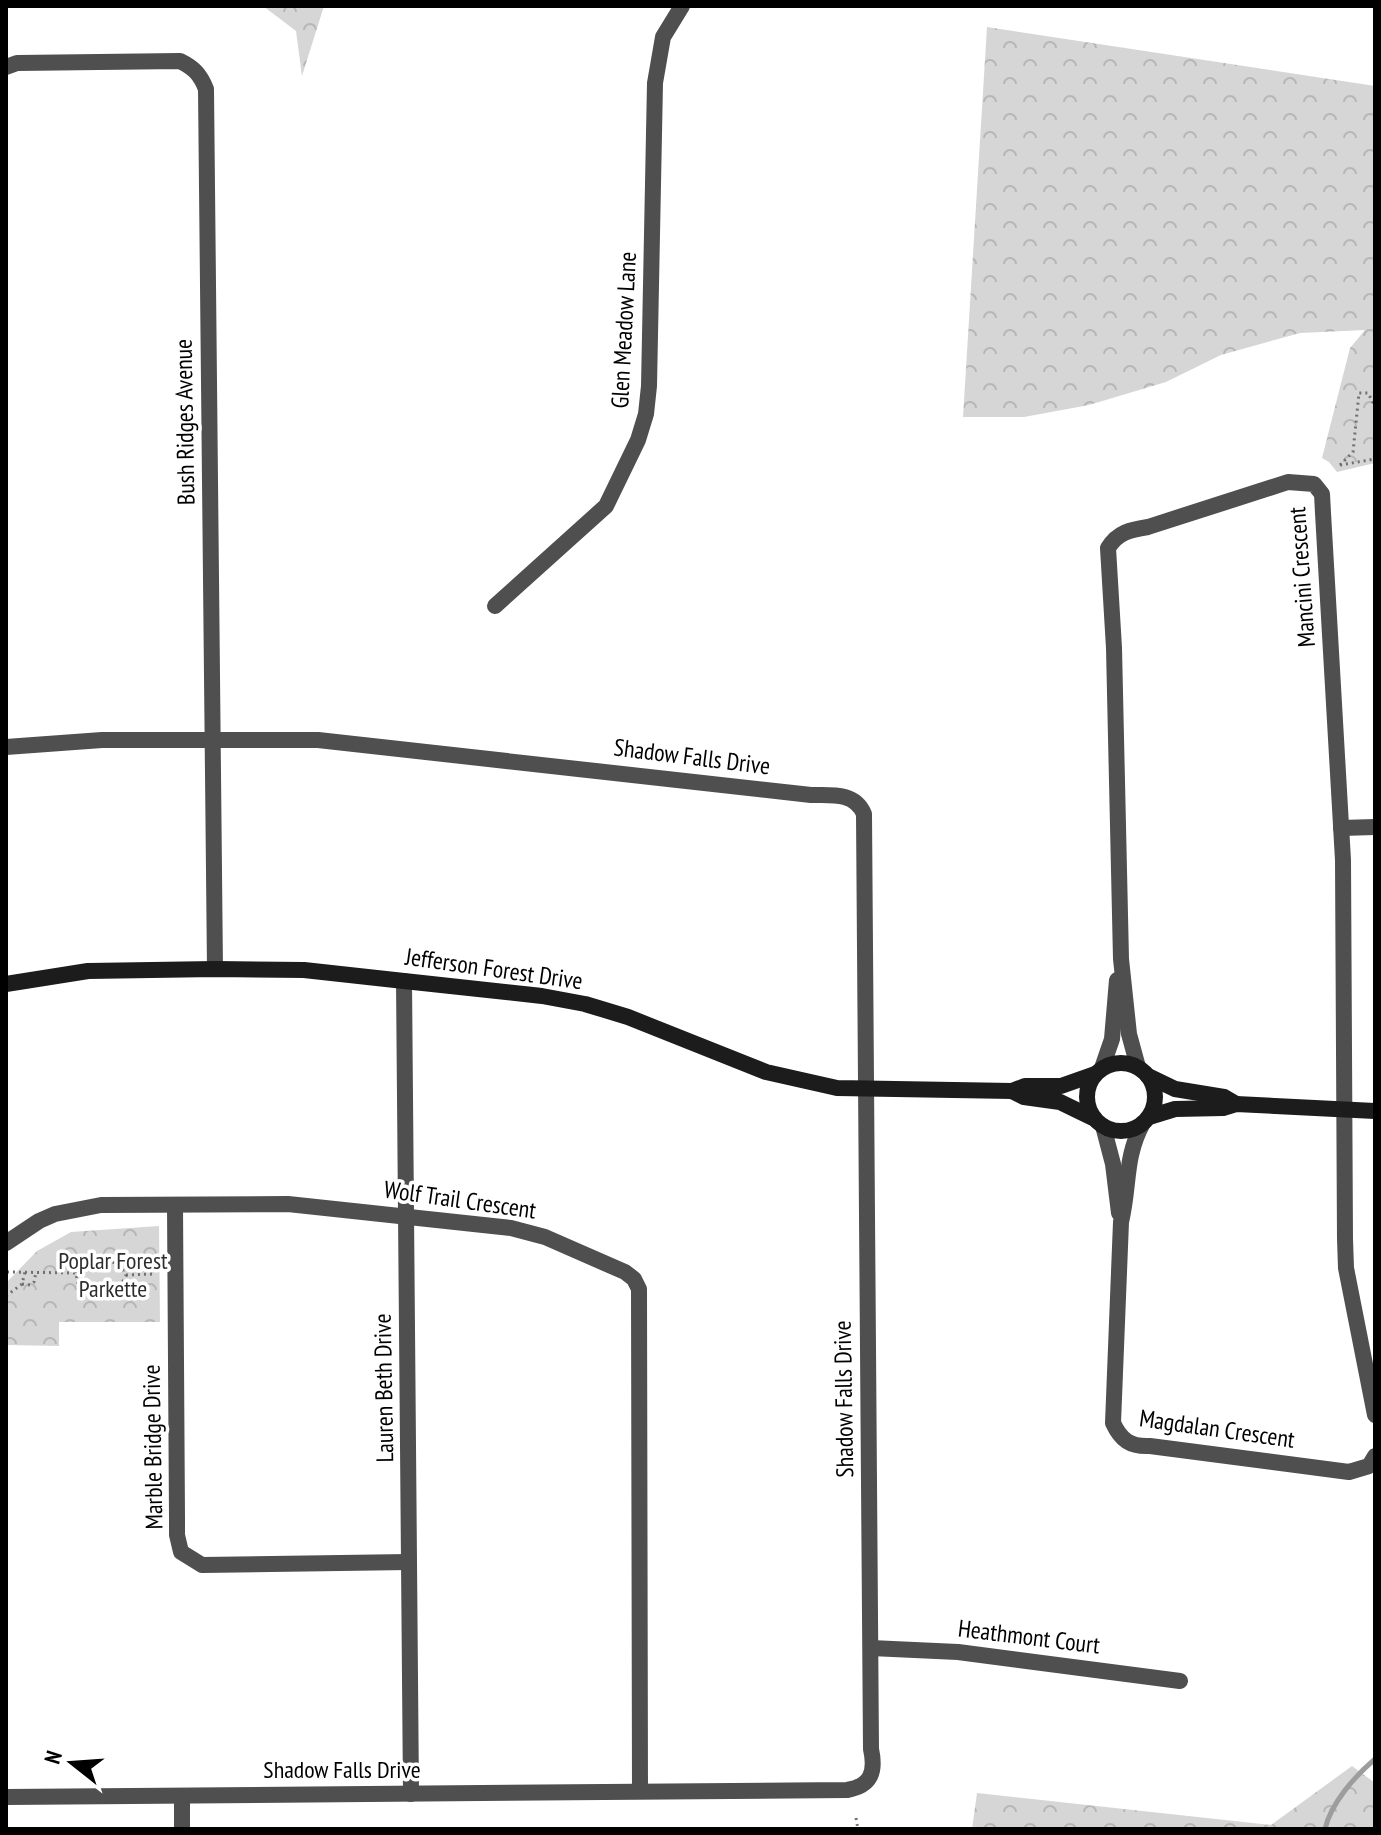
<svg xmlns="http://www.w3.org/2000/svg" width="1381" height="1835" viewBox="0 0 1381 1835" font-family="'PT Sans Narrow',sans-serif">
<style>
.forest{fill:url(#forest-crowns)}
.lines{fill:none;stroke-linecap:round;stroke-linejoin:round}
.stream{stroke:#9d9d9d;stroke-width:5}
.path{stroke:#717171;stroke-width:3;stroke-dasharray:2 4;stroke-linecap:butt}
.street{stroke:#4f4f4f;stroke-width:16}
.secondary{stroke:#1c1c1c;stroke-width:16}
.labels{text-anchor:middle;stroke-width:7;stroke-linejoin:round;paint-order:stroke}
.street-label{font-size:24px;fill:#000;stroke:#fff}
.park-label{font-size:24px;fill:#2d2d2d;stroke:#fff}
</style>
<defs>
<pattern id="forest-crowns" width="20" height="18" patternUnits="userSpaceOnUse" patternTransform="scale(2)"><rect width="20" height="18" fill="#d6d6d6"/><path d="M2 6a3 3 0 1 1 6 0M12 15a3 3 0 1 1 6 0" fill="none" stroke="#b6b6b6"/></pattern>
</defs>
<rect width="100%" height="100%" fill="#fff"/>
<!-- forest -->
<g class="forest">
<path d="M263 6H324L302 76 296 31Z"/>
<path d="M987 27 1375 86V463L1337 472 1329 462 1322 458 1350 348 1365 330 1300 333 1221 355 1166 382 1089 405 1024 417H963Z"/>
<path d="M159 1226 160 1322H59V1346L6 1345V1283L37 1251 71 1232Z"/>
<path d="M1352 1766 1375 1783V1829H972L977 1793 1271 1825Z"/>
</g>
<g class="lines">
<!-- stream -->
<path class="stream" d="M1325 1829C1331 1803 1355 1776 1375 1759"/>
<!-- path -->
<g class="path">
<path d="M1340 465 1353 452 1359 393H1368L1375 406"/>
<path d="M1340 465 1375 459"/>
<path d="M7 1272 76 1273 78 1285 88 1292 107 1293 122 1283 126 1275C113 1256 83 1244 76 1273"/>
<path d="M126 1275 154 1274"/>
<path d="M22 1284 30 1285 34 1282 36 1272"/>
<path d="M6 1296 22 1284 25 1272"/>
<path d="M856 1818 858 1829"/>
</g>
<!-- street -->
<g class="street">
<path d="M6 67 17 63 180 61C194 68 200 74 206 89L215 969"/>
<path d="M495 606 606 506 638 440 646 414 649 386 655 83 663 37 682 6"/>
<path d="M6 747 102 740H318L811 795C831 795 855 792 864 814L871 1749C876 1772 871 1786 847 1790L6 1797"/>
<path d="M1341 828 1375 827"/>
<path d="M404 981 411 1794"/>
<path d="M1138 1067 1129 1034 1121 959 1114 648 1108 548C1118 532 1130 530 1148 527L1288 482 1314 484 1322 494 1323 513 1343 860 1345 1239 1346 1268 1375 1415"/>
<path d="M1102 1068 1112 1039 1117 980"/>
<path d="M1143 1123C1124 1158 1130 1185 1121 1222L1113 1423C1121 1440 1130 1447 1150 1446L1349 1472 1369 1466 1375 1456"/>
<path d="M1103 1126 1113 1164 1119 1213"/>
<path d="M175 1205 177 1517V1535L181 1552 202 1565 409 1562"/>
<path d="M6 1243 39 1221 55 1214 101 1205 288 1204 511 1228 545 1237 625 1272 634 1279 639 1289 640 1791"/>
<path d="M871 1648 958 1652 1180 1681"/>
<path d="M182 1796V1829"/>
</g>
<!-- secondary -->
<g class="secondary">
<path d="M6 984 88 971 215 969 304 970 404 981 542 996 585 1004 628 1017 766 1072 837 1088 1012 1091 1025 1086H1061L1095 1074"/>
<circle cx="1121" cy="1097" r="34"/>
<path d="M1148 1076 1175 1089 1224 1097 1236 1104"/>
<path d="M1012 1091 1024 1097 1060 1102 1093 1118"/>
<path d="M1149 1117 1175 1109 1223 1108 1236 1104 1375 1111"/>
</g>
</g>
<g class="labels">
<!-- street labels -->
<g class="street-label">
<text transform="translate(624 330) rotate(-87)" y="8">Glen Meadow Lane</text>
<text transform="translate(185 422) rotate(-91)" y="8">Bush Ridges Avenue</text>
<text transform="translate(1302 577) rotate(-94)" y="8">Mancini Crescent</text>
<text transform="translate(692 757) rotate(7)" y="8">Shadow Falls Drive</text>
<text transform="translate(494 969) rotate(8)" y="8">Jefferson Forest Drive</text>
<text transform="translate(460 1200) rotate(8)" y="8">Wolf Trail Crescent</text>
<text transform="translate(384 1388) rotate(-91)" y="8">Lauren Beth Drive</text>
<text transform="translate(844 1399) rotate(-91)" y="8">Shadow Falls Drive</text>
<text transform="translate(1217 1429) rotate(8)" y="8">Magdalan Crescent</text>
<text transform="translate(153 1447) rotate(-91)" y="8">Marble Bridge Drive</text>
<text transform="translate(1029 1637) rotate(7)" y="8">Heathmont Court</text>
<text x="342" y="1778">Shadow Falls Drive</text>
</g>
<!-- park labels -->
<g class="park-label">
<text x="113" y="1269">Poplar Forest<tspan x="113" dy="28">Parkette</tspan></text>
</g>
</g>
<!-- border -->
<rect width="1381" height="1835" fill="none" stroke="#000000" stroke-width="16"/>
<!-- north arrow -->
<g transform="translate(72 1763) rotate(287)" stroke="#ffffff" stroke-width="6" paint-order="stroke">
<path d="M0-6L14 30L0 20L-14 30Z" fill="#000000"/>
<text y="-12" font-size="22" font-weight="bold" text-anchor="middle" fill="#000000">N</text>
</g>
</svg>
